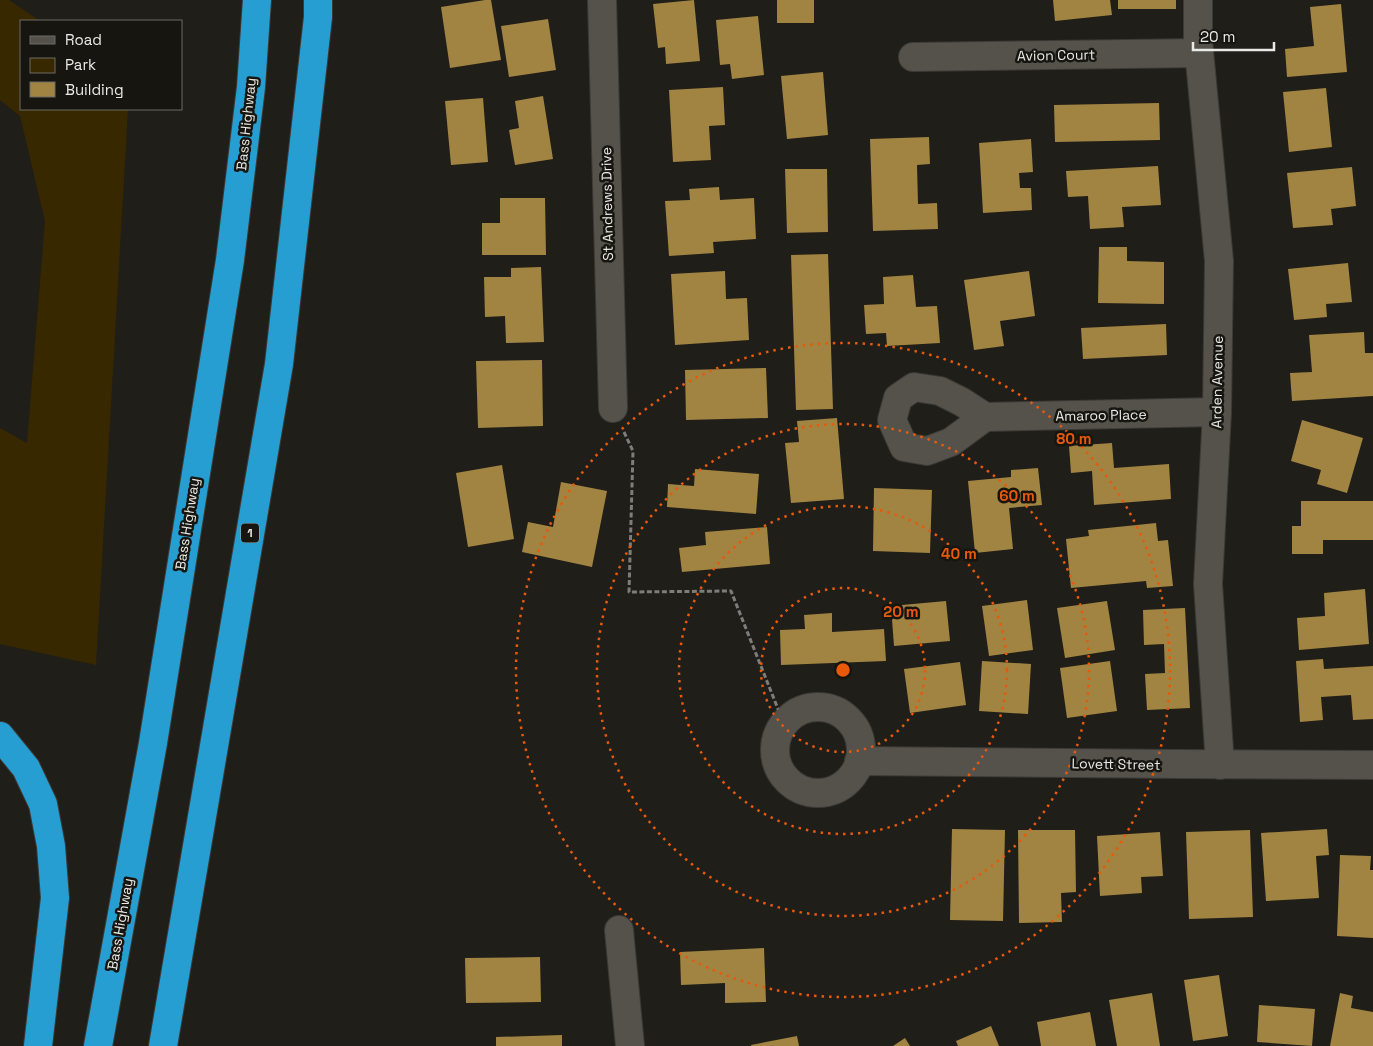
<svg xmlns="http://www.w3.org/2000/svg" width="1373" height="1046" viewBox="0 0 1373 1046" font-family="'Space Grotesk',sans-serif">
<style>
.green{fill:#382800}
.building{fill:#a18441}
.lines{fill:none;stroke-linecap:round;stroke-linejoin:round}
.street-casing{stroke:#3c3a36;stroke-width:30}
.highway-casing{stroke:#3c3a36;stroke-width:30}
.path{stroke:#7f7d79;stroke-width:3;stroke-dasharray:5 2.5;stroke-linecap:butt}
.street{stroke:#55524c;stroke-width:28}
.highway{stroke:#279ed2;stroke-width:28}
.ring{fill:none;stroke:#e8590c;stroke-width:2.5;stroke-dasharray:2.5 5}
.labels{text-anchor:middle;stroke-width:5;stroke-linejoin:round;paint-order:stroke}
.shield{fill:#171510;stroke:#aba9a5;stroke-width:1}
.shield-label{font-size:12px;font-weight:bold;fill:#ebe9e5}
.street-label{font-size:14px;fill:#ebe9e5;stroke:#171510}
.centre{fill:#e8590c;stroke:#171510;stroke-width:2.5}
.ring-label{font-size:15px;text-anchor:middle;font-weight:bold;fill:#e8590c;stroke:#171510;stroke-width:5;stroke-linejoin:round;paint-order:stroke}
</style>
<rect width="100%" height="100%" fill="#201e19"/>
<!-- green -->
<path class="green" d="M0 0H9L40 21H21V109H128L96 665 0 644V428L27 443 45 221 20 116 0 100Z"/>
<!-- building -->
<g class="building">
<path d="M485 0H491L501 60 450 68 441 7Z"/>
<path d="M694 0 700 61 666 64 665 47 658 48 653 4Z"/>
<rect x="777" y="0" width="37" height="23"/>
<path d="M1053 0H1110L1112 15 1055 21Z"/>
<rect x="1118" y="0" width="58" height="9"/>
<path d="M1341 4 1347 72 1287 77 1285 49 1314 46 1310 7Z"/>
<path d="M758 16 764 75 732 79 730 64 720 65 716 20Z"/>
<path d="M548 19 556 70 509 77 501 26Z"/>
<path d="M823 72 828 135 787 139 781 76Z"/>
<path d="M723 87 725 125 709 126 711 160 673 162 669 90Z"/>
<path d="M1326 88 1332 147 1289 152 1283 92Z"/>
<path d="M543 96 553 159 515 165 509 130 519 128 515 101Z"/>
<path d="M483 98 488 162 451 165 445 101Z"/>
<path d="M1159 103 1160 140 1055 142 1054 105Z"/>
<path d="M929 137 930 164 917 165 918 204 937 203 938 229 873 231 870 139Z"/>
<path d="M1031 139 1033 172 1019 173 1020 188H1031L1032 210 983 213 979 143Z"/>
<path d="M1158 166 1161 205 1122 207 1124 227 1090 229 1088 196 1068 197 1066 171Z"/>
<path d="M1352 167 1356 206 1331 209 1333 225 1293 228 1287 173Z"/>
<path d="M785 169H827L828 232 787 233Z"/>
<path d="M719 187 720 200 754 198 756 239 713 242 714 253 669 256 665 201 690 200 689 189Z"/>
<path d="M500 198H545L546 255H482V223H500Z"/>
<path d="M1099 247H1127V261L1164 262V304L1098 303Z"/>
<path d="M828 254 833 409 796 410 791 255Z"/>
<path d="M1348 263 1352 302 1326 304 1327 317 1294 320 1288 269Z"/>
<path d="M541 267 544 342 506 343 505 316 485 317 484 277H511V268Z"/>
<path d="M725 271 726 299 747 298 749 340 675 345 671 274Z"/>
<path d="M1029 271 1035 316 1000 321 1004 346 974 350 964 280Z"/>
<path d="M913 275 916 307 937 306 940 343 887 346 886 333 866 334 864 305 884 304 883 277Z"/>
<path d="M1166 324 1167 355 1083 359 1081 328Z"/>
<path d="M1364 332 1365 353H1373V396L1292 401 1290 373 1312 372 1309 335Z"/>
<path d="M542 360 543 426 478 428 476 361Z"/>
<path d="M766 368 768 418 686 420 685 370Z"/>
<path d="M837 418 844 499 791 503 785 443 799 442 797 421Z"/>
<path d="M1302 420 1363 438 1347 493 1317 484 1321 470 1291 461Z"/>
<path d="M1112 443 1114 468 1169 464 1171 499 1094 505 1092 471 1071 473 1069 446Z"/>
<path d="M502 465 514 539 468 547 456 473Z"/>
<path d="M1038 468 1042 505 1009 508 1013 549 975 553 968 481 1011 477V470Z"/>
<path d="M695 469 759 474 756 514 667 507 668 484 694 486Z"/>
<path d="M561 482 607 491 592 567 522 552 528 522 553 527Z"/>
<path d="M874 488 932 490 930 553 873 551Z"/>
<path d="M1301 501H1373V540H1323V554H1292V526H1301Z"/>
<path d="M1156 523 1158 541 1168 540 1173 586 1147 588 1146 581 1071 588 1066 539 1089 536 1088 530Z"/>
<path d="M767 527 770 564 682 572 679 548 706 545 705 532Z"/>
<path d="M1365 589 1369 644 1299 650 1297 618 1325 616 1324 593Z"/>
<path d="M1027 600 1033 650 989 656 982 606Z"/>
<path d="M946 601 950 641 894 646 891 606Z"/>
<path d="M1107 601 1115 650 1065 658 1057 608Z"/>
<path d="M1185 608 1190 708 1147 710 1145 674 1165 673 1164 644 1144 645 1143 610Z"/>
<path d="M832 613V632L884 629 886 661 781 665 780 630 805 629 804 615Z"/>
<path d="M1323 659 1324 669 1373 666V719L1353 720 1351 695 1321 697 1323 720 1300 722 1296 661Z"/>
<path d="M982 661 1031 664 1028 714 979 711Z"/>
<path d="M1110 661 1117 711 1067 718 1060 668Z"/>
<path d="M960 662 966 705 910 713 904 669Z"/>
<path d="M952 829 1005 830 1003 921 950 920Z"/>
<path d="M1327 829 1329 855 1316 856 1319 898 1266 901 1261 833Z"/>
<path d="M1018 830H1075L1076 892 1061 893 1062 922 1019 923Z"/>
<path d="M1250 830 1253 917 1189 919 1186 832Z"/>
<path d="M1160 832 1163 876 1141 877 1142 893 1100 896 1097 836Z"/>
<path d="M1340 855 1371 856 1370 870H1373V938L1337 936Z"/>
<path d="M764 948 766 1002 725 1003V983L681 985 680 952Z"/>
<path d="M540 957 541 1002 466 1003 465 958Z"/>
<path d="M1219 975 1228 1036 1193 1041 1184 980Z"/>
<path d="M1152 993 1160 1046H1117L1109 1000Z"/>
<path d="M1340 993 1353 996 1351 1008 1373 1012V1046H1330Z"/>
<path d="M1259 1005 1315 1009 1312 1046 1257 1042Z"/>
<path d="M1090 1012 1096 1046H1041L1037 1022Z"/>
<path d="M991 1026 999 1046H958L956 1041Z"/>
<path d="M562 1035V1046H496V1037Z"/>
<path d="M797 1036 799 1046H751V1045Z"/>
<path d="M905 1038 910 1046H893Z"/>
</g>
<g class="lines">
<defs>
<g id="street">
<path d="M602 0 613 408"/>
<path d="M1198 0V40L1219 261 1217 412 1208 584 1220 765"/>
<path d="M913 57 1199 53"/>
<path d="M985 417 962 402 940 391 914 387 898 398 892 420 904 447 927 451 951 442 985 417 1217 412"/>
<circle cx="818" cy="750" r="43"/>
<path d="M859 761 1176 764 1373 765"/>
<path d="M619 930 630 1046"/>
</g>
<g id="highway">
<path d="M0 736 26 768 43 804 51 846 55 898 38 1046"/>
<path d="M98 1046 153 743 230 260 251 87 257 0"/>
<path d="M163 1046 279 364 318 17V0"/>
</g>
</defs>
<!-- street casing -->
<use href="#street" class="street-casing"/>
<!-- highway casing -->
<use href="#highway" class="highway-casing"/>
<!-- path -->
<path class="path" d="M624 432 633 451 629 592 731 591 784 724"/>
<!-- street -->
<use href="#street" class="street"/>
<!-- highway -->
<use href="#highway" class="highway"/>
</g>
<!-- distance rings -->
<g class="ring">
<circle cx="843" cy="670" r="82"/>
<circle cx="843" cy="670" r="164"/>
<circle cx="843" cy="670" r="246"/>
<circle cx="843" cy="670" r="327"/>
</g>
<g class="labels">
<!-- shield labels -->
<rect class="shield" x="241" y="523.5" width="18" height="19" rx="4"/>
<g class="shield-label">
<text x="250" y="537">1</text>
</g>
<!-- street labels -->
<g class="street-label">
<text transform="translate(1056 55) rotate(-1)" y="5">Avion Court</text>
<text transform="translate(246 124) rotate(-84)" y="5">Bass Highway</text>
<text transform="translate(607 204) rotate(-91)" y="5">St Andrews Drive</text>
<text transform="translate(1217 382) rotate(-89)" y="5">Arden Avenue</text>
<text transform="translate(1101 415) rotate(-1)" y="5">Amaroo Place</text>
<text transform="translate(187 524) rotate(-81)" y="5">Bass Highway</text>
<text transform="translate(1116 764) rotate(1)" y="5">Lovett Street</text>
<text transform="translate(120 924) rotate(-80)" y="5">Bass Highway</text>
</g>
</g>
<circle cx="843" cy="670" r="8" class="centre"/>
<g class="ring-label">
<text x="1074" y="444">80 m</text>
<text x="1017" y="501">60 m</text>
<text x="959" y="559">40 m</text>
<text x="901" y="617">20 m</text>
</g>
<!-- legend -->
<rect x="20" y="20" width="162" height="90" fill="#171510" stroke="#6c6a65"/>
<rect x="30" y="36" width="25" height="8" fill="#55524c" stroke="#6c6a65"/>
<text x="65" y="45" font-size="15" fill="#ebe9e5">Road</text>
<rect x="30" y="58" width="25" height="15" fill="#382800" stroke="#6c6a65"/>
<text x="65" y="70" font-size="15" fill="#ebe9e5">Park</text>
<rect x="30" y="82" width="25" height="15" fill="#a18441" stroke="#6c6a65"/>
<text x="65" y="95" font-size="15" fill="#ebe9e5">Building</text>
<!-- scale -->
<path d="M1193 42v8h81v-8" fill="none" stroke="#ebe9e5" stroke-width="2.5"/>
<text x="1200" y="42" font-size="15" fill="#ebe9e5" stroke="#171510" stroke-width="4" paint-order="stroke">20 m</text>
</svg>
